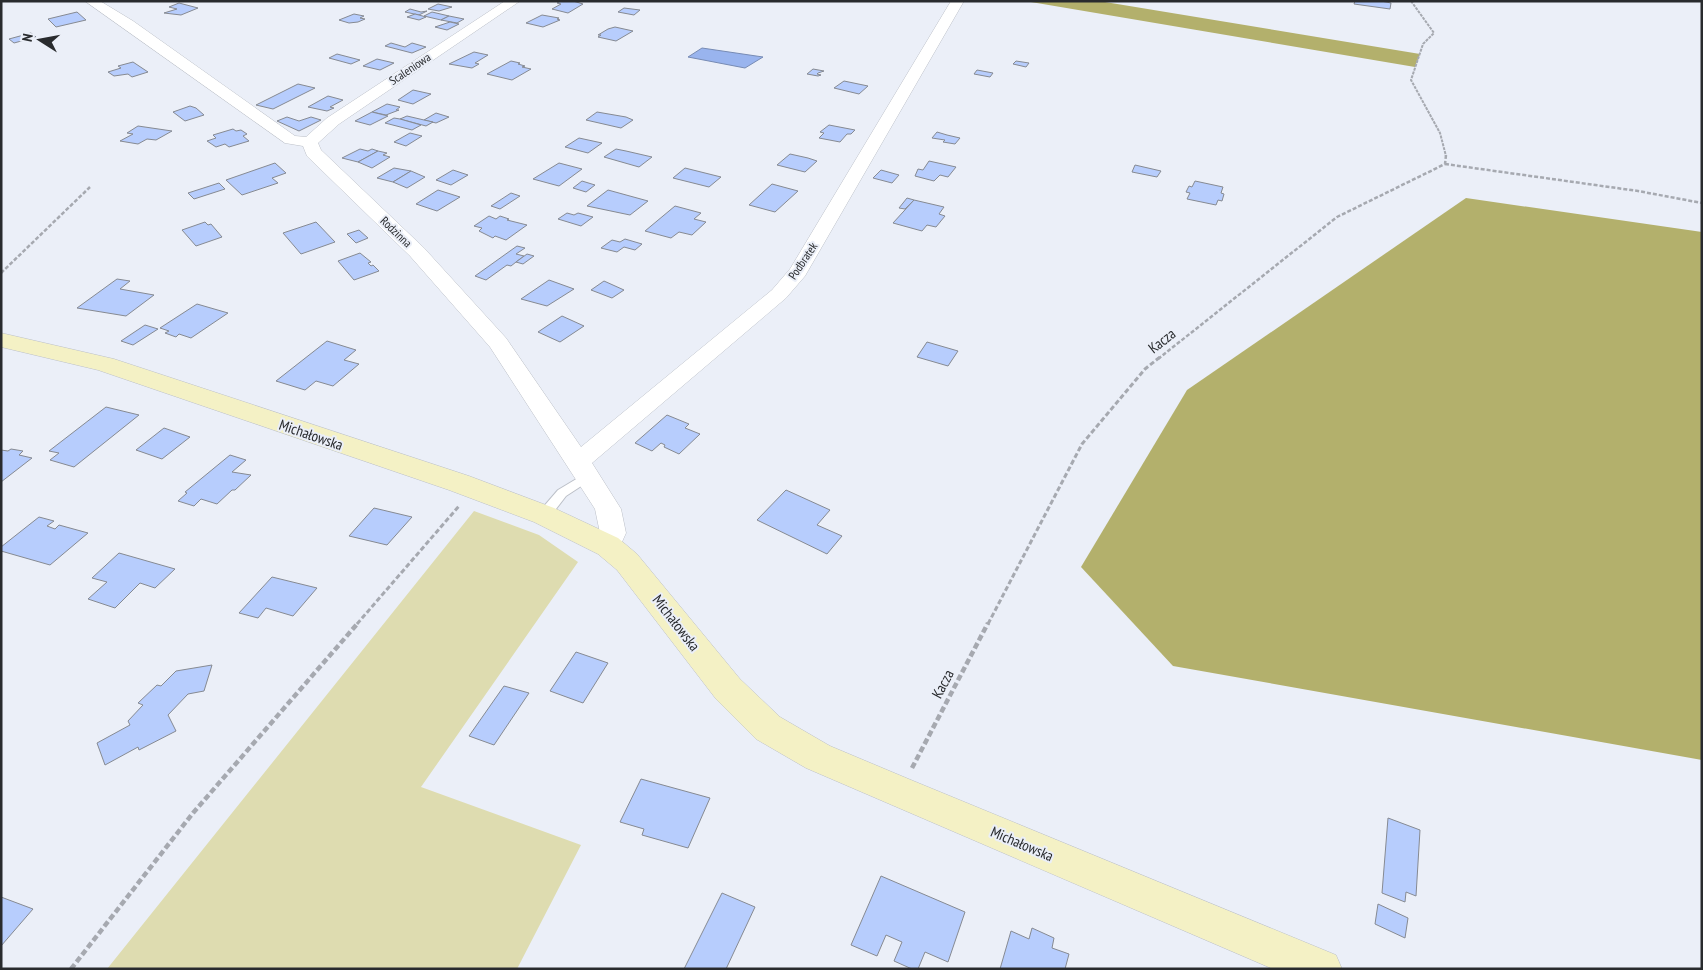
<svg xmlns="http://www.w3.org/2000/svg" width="1703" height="970" viewBox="0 0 1703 970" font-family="'PT Sans Narrow',sans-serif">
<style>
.green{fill:#dedcb0}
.forest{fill:#b3b06c}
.water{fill:#99b4ee;stroke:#778bb4}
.building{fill:#b7cdfd;stroke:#868a92}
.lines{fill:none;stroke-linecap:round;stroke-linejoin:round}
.lane-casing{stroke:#bcc0c8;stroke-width:2}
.street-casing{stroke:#bcc0c8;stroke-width:1}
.secondary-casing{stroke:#bcc0c8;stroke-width:1}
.path-far3{stroke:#a6a9b0;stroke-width:2;stroke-dasharray:3 1;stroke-linecap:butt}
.path-far2{stroke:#a6a9b0;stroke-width:2.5;stroke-dasharray:4 2;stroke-linecap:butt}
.path-far1{stroke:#a6a9b0;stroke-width:3;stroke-dasharray:5 2.5;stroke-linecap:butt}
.path{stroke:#a6a9b0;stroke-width:4.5;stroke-dasharray:6 3;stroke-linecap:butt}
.lane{fill:#fff;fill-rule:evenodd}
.street{fill:#fff;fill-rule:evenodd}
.secondary{fill:#f4f1c5;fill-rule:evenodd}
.labels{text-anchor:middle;stroke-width:4;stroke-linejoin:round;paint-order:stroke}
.far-street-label{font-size:12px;fill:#292b2e;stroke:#ebeff8}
.street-label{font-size:15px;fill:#292b2e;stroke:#ebeff8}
</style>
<rect width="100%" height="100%" fill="#ebeff8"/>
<!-- green -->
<path class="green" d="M474 511 539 535 578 562 421 787 581 845 517 969H107Z"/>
<!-- forest -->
<g class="forest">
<path d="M1025 1H1099L1420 54 1415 67Z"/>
<path d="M1466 198 1702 232V760L1173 666 1081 567 1187 390Z"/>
</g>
<!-- water -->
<path class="water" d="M702 48 763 57 745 68 688 57Z"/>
<!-- building -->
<g class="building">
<path d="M561 1H573L583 4 568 13 552 9 561 4 557 3Z"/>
<path d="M1355 1H1381L1391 3 1390 9 1354 4Z"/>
<path d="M179 3 198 8 181 15 164 13 177 9 169 7Z"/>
<path d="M438 4 452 7 439 11 428 9Z"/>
<path d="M624 8 640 10 634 15 618 12Z"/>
<path d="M410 9 421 12 427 11 419 15 405 12Z"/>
<path d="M77 12 86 20 56 27 48 19Z"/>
<path d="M432 12 449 16 441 20 424 16Z"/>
<path d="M354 14 364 16 360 18 365 19 358 22 349 23 339 20Z"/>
<path d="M415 14 419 15 426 17 419 20 407 17Z"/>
<path d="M542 15 559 18 557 19 560 20 543 27 526 23Z"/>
<path d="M449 16 464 19 457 23 441 20Z"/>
<path d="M450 22 459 24 447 30 435 27Z"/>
<path d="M615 27 633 31 616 41 598 37 601 35H598L608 29Z"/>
<path d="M31 33 36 37 14 43 9 39Z"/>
<path d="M391 43 405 47 412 43 426 47 412 53 385 46Z"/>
<path d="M474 52 488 55 475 63 479 64 472 68 449 64Z"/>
<path d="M337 54 360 60 351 64 329 58Z"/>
<path d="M377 59 394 63 380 70 363 66Z"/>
<path d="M511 61 520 63 518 64 525 66 522 67 531 69 512 80 487 74Z"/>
<path d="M1016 61 1029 63 1026 67 1013 64Z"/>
<path d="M133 62 148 72 132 77 128 74 114 76 108 72 121 68 118 66Z"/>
<path d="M813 69 824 71 818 73 817 74 821 75 818 76 807 74Z"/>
<path d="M977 70 993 73 990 77 974 74Z"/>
<path d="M844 81 868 86 859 94 834 88Z"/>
<path d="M298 84 315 88 273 109 256 105Z"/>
<path d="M413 90 431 94 413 104 398 100Z"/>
<path d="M328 96 343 100 330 107 334 108 327 111 308 107Z"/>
<path d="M387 104 400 107 396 110H399L386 115 372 112Z"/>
<path d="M190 106 196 108 204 115 185 121 173 112Z"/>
<path d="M372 112 388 116 370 125 355 121Z"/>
<path d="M597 112 626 117 633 120 621 128 586 120Z"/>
<path d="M436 113 449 117 436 123 424 120Z"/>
<path d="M407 116 424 120 433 122 426 126 400 119Z"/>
<path d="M287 117 299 121 311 117 321 120 299 131 277 121Z"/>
<path d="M394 118 400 119 421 125 412 130 385 123Z"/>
<path d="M829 125 855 130 851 134H847L840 142 819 138 824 133 820 132Z"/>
<path d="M138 126 172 131 156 140 147 139 138 144 120 141 133 134 127 133Z"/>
<path d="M233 129 236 131 241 130 247 134 243 136 249 141 229 147 225 144 216 147 207 141 216 138 213 135Z"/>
<path d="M937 132 947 135 960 138 955 144 943 142 945 140 932 138Z"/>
<path d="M410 133 422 136 406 146 394 142Z"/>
<path d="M579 138 602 143 588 153 565 147Z"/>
<path d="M360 149 368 151 372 149 378 151 358 162 342 158Z"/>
<path d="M616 149 626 151 652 157 639 167 604 157Z"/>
<path d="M378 151 387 153 383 155 390 157 372 168 358 162Z"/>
<path d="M790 154 808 158 817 161 805 172 777 165Z"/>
<path d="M929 161 956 167 948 177 940 175 934 181 915 176 918 169 923 170Z"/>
<path d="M275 163 286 173 272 178 278 183 242 195 226 180Z"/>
<path d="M559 163 582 169 559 186 533 179Z"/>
<path d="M1135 165 1161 171 1157 177 1132 172Z"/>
<path d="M394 168 411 171 393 182 377 178Z"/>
<path d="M685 168 721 177 709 187 673 178Z"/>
<path d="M453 170 468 175 451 185 436 180Z"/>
<path d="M881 170 899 175 892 183 873 178Z"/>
<path d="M411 171 425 177 407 188 393 182Z"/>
<path d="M582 181 595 185 586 192 573 188Z"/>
<path d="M1195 181 1223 187 1221 193 1224 194 1222 201 1218 200 1216 205 1187 199 1190 193 1186 192 1189 186 1192 187Z"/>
<path d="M219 183 225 189 194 199 188 193Z"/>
<path d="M772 184 798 191 775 212 749 205Z"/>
<path d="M438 190 460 197 437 211 416 204Z"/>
<path d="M608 190 648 201 630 215 587 206Z"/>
<path d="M511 193 520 196 500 209 491 206Z"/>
<path d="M907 198 914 200 905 209 899 208Z"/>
<path d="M914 200 944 207 939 214 945 216 936 227 927 225 922 231 893 223Z"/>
<path d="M675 206 701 213 694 219 706 222 692 235 679 232 671 238 645 231Z"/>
<path d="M567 213 574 215 578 213 593 217 581 226 558 219Z"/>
<path d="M489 216 496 219 500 216 509 219 507 220 527 225 506 240 495 236 493 238 479 231 482 228 474 226Z"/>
<path d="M205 222 208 225 211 224 222 237 196 246 182 230Z"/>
<path d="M316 222 335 242 301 254 283 233Z"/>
<path d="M359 230 368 238 356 243 347 234Z"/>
<path d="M625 239 642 244 635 250 624 247 617 252 601 248 612 240 620 242Z"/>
<path d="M517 246 525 248 516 254 524 256 516 262 511 266 507 265 486 280 475 276Z"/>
<path d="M360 253 371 262 368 263 371 266 373 265 379 271 354 280 338 261Z"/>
<path d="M527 254 534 256 523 264 516 262Z"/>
<path d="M117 279 130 281 120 289 154 295 126 316 77 308Z"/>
<path d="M549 280 574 289 547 306 521 299Z"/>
<path d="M604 281 624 290 612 298 591 290Z"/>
<path d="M197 304 228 313 191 338 179 334 176 337 165 333 169 331 160 328Z"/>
<path d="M562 316 584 326 560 342 538 332Z"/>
<path d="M145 325 158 329 133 345 121 341Z"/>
<path d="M327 341 356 350 344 360 359 364 333 386 316 381 305 390 276 381Z"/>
<path d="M927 342 958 351 948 366 917 357Z"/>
<path d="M106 407 139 415 74 467 50 460 59 453 49 451Z"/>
<path d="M667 415 689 424 685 428 700 434 679 454 664 447 665 445 661 443 652 451 635 443Z"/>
<path d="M164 428 190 437 162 459 136 450Z"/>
<path d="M11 449 23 451 19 455 32 458 1 482V450L8 451Z"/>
<path d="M230 455 246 460 232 472 251 475 235 490H232L217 504 201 499 194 506 178 501 187 493 185 492Z"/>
<path d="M786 490 830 510 817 525 842 536 827 554 757 520Z"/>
<path d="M374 508 412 517 387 545 349 536Z"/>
<path d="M39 517 54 521 47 526 55 529 59 525 88 533 50 565 1 551V547Z"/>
<path d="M119 553 175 569 155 588 140 583 115 608 88 599 107 582 92 578Z"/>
<path d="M272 577 317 588 293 616 266 608 258 618 239 613Z"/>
<path d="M576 652 608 663 583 703 550 691Z"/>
<path d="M212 665 204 691 188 694 168 715 176 731 139 750 138 747 105 765 97 743 130 725 128 721 143 705 138 703 157 685 161 686 176 671Z"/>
<path d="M504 686 529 693 494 745 469 736Z"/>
<path d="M641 779 710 798 688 848 642 835 644 829 620 822Z"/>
<path d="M1388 818 1420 830 1416 896 1406 892 1405 902 1382 893Z"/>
<path d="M881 876 965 912 948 962 925 952 918 969H912L894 961 902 942 886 935 877 956 851 945Z"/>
<path d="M722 893 755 907 726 969H684Z"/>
<path d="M1 897 33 909 1 946Z"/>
<path d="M1378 904 1408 918 1405 938 1375 924Z"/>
<path d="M1032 928 1054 938 1052 948 1069 954 1065 969H1000L1011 931 1029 939Z"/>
</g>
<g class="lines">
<defs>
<path id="lane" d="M588 472 594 476 592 479 566 496 549 518H539L538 515 539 512 558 490Z"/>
<path id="street" d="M85 1H100L133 21 295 136 306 137 327 118 505 1H520L339 124 318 143 321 150 424 248 506 338 581 447 772 290 790 269 951 1H964L805 276 786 298 592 463 621 509 626 533 617 553 608 556 599 553 595 546 600 533 595 509 490 347 410 256 307 156 303 146 285 143Z"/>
<path id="secondary" d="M1 333 114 359 469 476 554 508 618 538 637 554 740 679 780 717 830 746 911 780 1336 955 1342 969H1273L806 768 756 739 716 699 617 570 598 554 534 522 449 490 98 370 1 347Z"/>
</defs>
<!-- lane casing -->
<use href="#lane" class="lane-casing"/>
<!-- street casing -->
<use href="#street" class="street-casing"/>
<!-- secondary casing -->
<use href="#secondary" class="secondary-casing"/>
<!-- path-far3 -->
<path class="path-far3" d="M1411 1 1434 33 1423 44 1411 80 1440 133 1446 156"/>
<!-- path-far2 -->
<g class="path-far2">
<path d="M1445 164 1638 191 1702 203"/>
<path d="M1 273 90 187"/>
<path d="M1158 359 1337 217 1445 164 1446 155"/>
</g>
<!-- path-far1 -->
<g class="path-far1">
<path d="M357 624 459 506"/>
<path d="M988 624 1082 444 1145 369 1160 357"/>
</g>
<!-- path -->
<g class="path">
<path d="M912 768 988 623"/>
<path d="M71 969 193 813 358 623"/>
</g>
<!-- lane -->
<use href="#lane" class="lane"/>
<!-- street -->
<use href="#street" class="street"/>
<!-- secondary -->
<use href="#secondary" class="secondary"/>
</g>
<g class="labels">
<!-- far-street labels -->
<g class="far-street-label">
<text transform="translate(410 69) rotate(-34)" y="4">Scaleniowa</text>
<text transform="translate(396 232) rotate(44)" y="4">Rodzinna</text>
<text transform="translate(803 261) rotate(-56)" y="4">Podbratek</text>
</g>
<!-- street labels -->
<g class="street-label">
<text transform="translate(1162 341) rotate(-38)" y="5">Kacza</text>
<text transform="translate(311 435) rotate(19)" y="5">Michałowska</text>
<text transform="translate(676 623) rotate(52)" y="5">Michałowska</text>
<text transform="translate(943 684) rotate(-62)" y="5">Kacza</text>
<text transform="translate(1022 844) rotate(23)" y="5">Michałowska</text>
</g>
</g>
<!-- border -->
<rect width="1703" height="970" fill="none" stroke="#292b2e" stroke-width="5"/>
<!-- north arrow -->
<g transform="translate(40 40) rotate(281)" stroke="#ebeff8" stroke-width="4" paint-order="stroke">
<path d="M0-4L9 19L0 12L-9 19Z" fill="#292b2e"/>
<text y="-8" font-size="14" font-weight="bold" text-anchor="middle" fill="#292b2e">N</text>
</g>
</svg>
